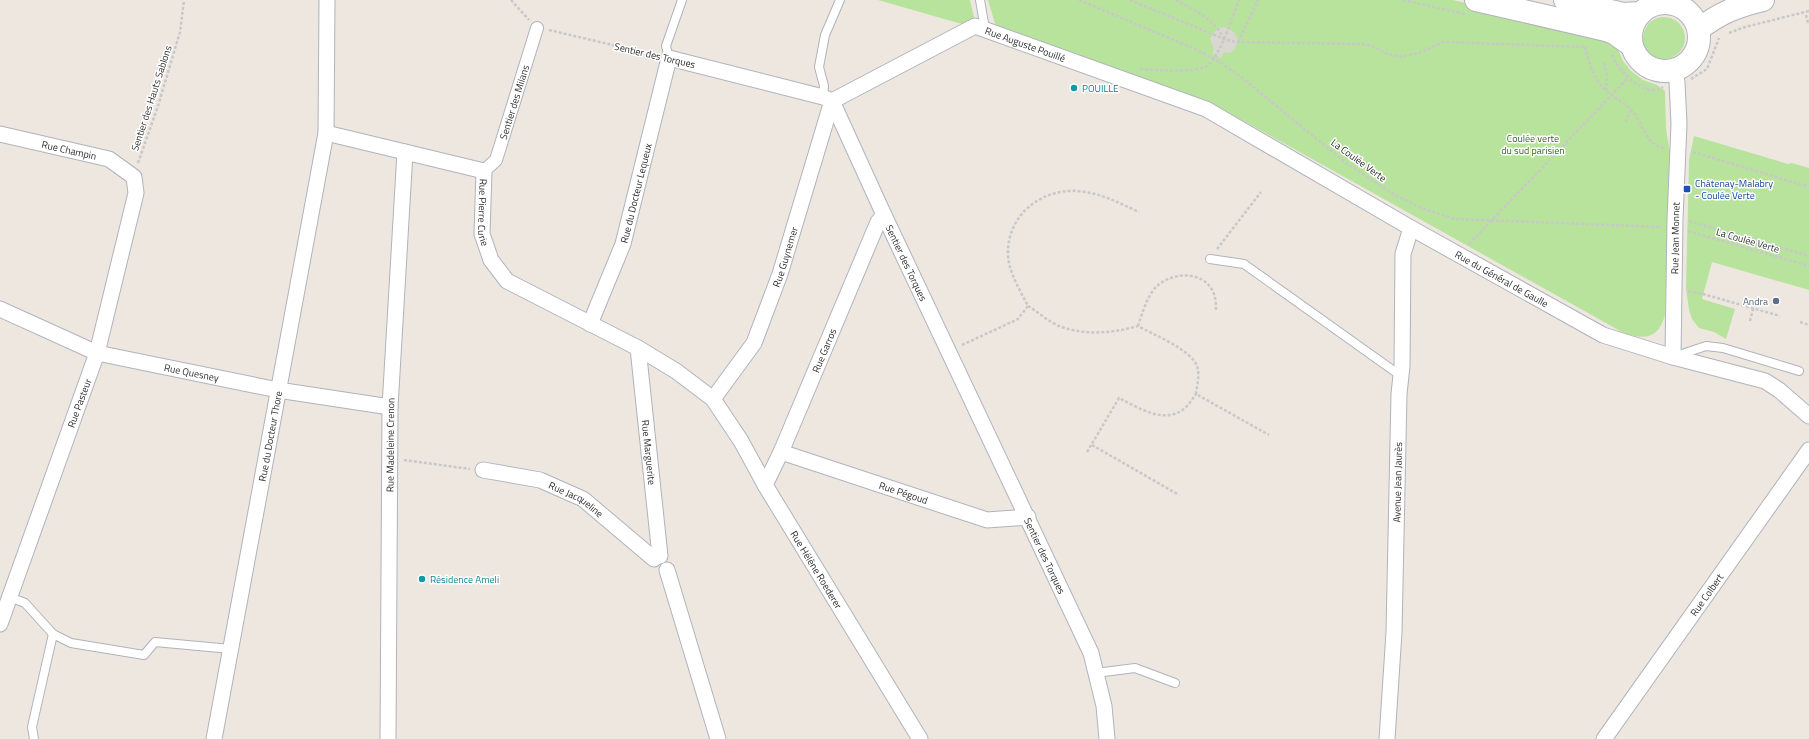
<svg xmlns="http://www.w3.org/2000/svg" width="1809" height="739" viewBox="0 0 1809 739" font-family="'Titillium Web',sans-serif">
<style>
.green{fill:#b8e39d}
.plaza{fill:#dad7d3}
.lines{fill:none;stroke-linecap:round;stroke-linejoin:round}
.service-casing{stroke:#b0b3bd;stroke-width:10}
.pedestrian-casing{stroke:#b0b3bd;stroke-width:14}
.minor-casing{stroke:#b0b3bd;stroke-width:17}
.secondary-casing{stroke:#b0b3bd;stroke-width:24}
.path{stroke:#c8c8c8;stroke-width:2.5;stroke-dasharray:3 2;stroke-linecap:butt}
.service{stroke:#fff;stroke-width:8}
.pedestrian{stroke:#fff;stroke-width:12}
.minor{stroke:#fff;stroke-width:15}
.secondary{stroke:#fff;stroke-width:22}
.culture-dot{fill:#0f9aa8;stroke:#fff;stroke-width:1.5}
.transit-dot{fill:#1a4fb4;stroke:#fff;stroke-width:1.5}
.service-dot{fill:#5c6f8a;stroke:#fff;stroke-width:1.5}
.labels{text-anchor:middle;stroke-width:3;stroke-linejoin:round;paint-order:stroke}
.street-label{font-size:10px;fill:#2d2d2d;stroke:#fff}
.culture-label{font-size:10px;fill:#0d838f;stroke:#fff;text-anchor:start}
.park-label{font-size:10px;fill:#2f6b1c;stroke:#fff}
.transit-label{font-size:10px;fill:#164399;stroke:#fff;text-anchor:start}
.service-label{font-size:10px;fill:#4e5e75;stroke:#fff;text-anchor:end}
</style>
<rect width="100%" height="100%" fill="#eee7e0"/>
<!-- green -->
<g class="green">
<path d="M878 0H970L974 17 972 27Z"/>
<path d="M988 0H1453L1609 37 1612 45 1617 47 1623 61 1631 71 1643 80 1657 85 1665 91 1666 129 1670 153 1665 315C1658 340 1644 340 1622 332L1208 101 1021 40 1000 26 996 27Z"/>
<circle cx="1664" cy="38" r="21"/>
<path d="M1694 136 1788 164 1792 163 1809 168V290L1712 262 1702 299 1735 309 1726 339 1714 332 1699 328 1692 319 1689 310 1686 288 1689 160Z"/>
</g>
<!-- plaza -->
<path class="plaza" d="M1225 27 1234 32 1238 39 1234 50 1230 53 1224 52 1221 58 1212 53 1214 49 1210 39 1217 29Z"/>
<g class="lines">
<defs>
<g id="service">
<path d="M980 0 985 29"/>
<path d="M669 58 666 46 682 0"/>
<path d="M823 97 824 86 819 67 825 35 840 0"/>
<path d="M1210 259 1244 264 1401 376"/>
<path d="M1676 356 1706 346 1723 348 1799 371"/>
<path d="M10 597 25 603 53 634 71 643 144 655 155 642 231 649"/>
<path d="M1096 673 1135 668 1175 683"/>
<path d="M34 739 32 727 53 634"/>
</g>
<g id="pedestrian">
<path id="s1" d="M484 171 496 160 537 28"/>
</g>
<g id="minor">
<path id="s2" d="M327 0 326 133 484 171 482 234 491 260 507 281 638 348 676 371 713 399 741 441 765 485 920 739"/>
<path id="s3" d="M832 101 975 26 1206 109 1411 228 1603 335 1673 357 1765 381 1779 390 1809 416"/>
<path id="s4" d="M0 134 109 159 134 177 136 193 97 353 0 624"/>
<path id="s5" d="M0 309 97 353 278 390 390 407"/>
<path id="s6" d="M590 324 623 244 669 58 823 97 832 101 884 215 1091 653 1104 706 1107 739"/>
<path id="s7" d="M638 348 660 556"/>
<path id="s8" d="M1673 357 1675 219 1679 124 1677 82 1674 71"/>
<path id="s9" d="M713 399 754 343 780 274 832 101"/>
<path id="s10" d="M781 452 987 520 1028 517"/>
<path id="s11" d="M483 470 540 480 583 499 654 559"/>
<path id="s12" d="M765 485 781 452 878 222 884 215"/>
<path d="M667 570 718 739"/>
<path id="s13" d="M214 739 326 133"/>
<path id="s14" d="M388 739 390 407 405 152"/>
<path id="s15" d="M1387 739 1394 632 1399 394 1402 366 1403 254 1411 228"/>
<path id="s16" d="M1604 739 1809 450"/>
</g>
<g id="secondary">
<path d="M1476 0 1606 30 1614 33 1631 45"/>
<path d="M1565 0 1623 14 1641 13"/>
<circle cx="1665" cy="37" r="34"/>
<path d="M1699 29C1720 13 1737 6 1763 0"/>
</g>
</defs>
<!-- service casing -->
<use href="#service" class="service-casing"/>
<!-- pedestrian casing -->
<use href="#pedestrian" class="pedestrian-casing"/>
<!-- minor casing -->
<use href="#minor" class="minor-casing"/>
<!-- secondary casing -->
<use href="#secondary" class="secondary-casing"/>
<!-- path -->
<g class="path">
<path d="M511 0 529 20"/>
<path d="M1079 0 1188 46 1213 58 1236 73 1345 162 1390 192 1421 208 1455 219 1662 227"/>
<path d="M1130 0 1224 39 1236 42 1363 44 1375 47 1387 54 1401 57 1419 53 1443 42 1585 47"/>
<path d="M1176 0C1194 10 1215 20 1224 39"/>
<path d="M1403 0 1465 14"/>
<path d="M1806 15 1808 23 1809 22"/>
<path d="M549 30 655 55"/>
<path d="M1729 33 1745 27 1809 11"/>
<path d="M1238 42 1258 0"/>
<path d="M1585 47C1588 60 1592 73 1600 84 1609 96 1624 101 1633 112 1643 124 1646 145 1664 148"/>
<path d="M1612 55C1619 71 1644 99 1663 87"/>
<path d="M1604 63 1607 75 1606 90"/>
<path d="M1140 69C1153 70 1196 73 1207 66 1221 55 1232 17 1239 0"/>
<path d="M1691 79 1707 69 1719 38"/>
<path d="M1626 122 1631 109"/>
<path d="M1693 152 1809 187"/>
<path d="M138 163 158 106 180 32 184 0"/>
<path d="M1689 221 1809 256"/>
<path d="M1688 231 1809 266"/>
<path d="M1469 244 1628 78"/>
<path d="M1217 249 1261 192"/>
<path d="M1688 291 1703 294 1780 316"/>
<path d="M1028 306C1038 312 1049 322 1059 326 1085 336 1113 333 1138 326 1154 335 1190 349 1197 366 1200 374 1197 386 1196 394L1269 435"/>
<path d="M1750 321 1753 309"/>
<path d="M1800 322 1809 325"/>
<path d="M1138 326C1142 314 1147 296 1156 287 1170 273 1199 270 1211 288 1216 296 1216 303 1216 312"/>
<path d="M962 345 1018 319 1028 306C1020 290 1007 270 1008 251 1009 211 1047 185 1085 192 1105 195 1121 204 1139 212"/>
<path d="M1092 445 1179 495"/>
<path d="M1087 452 1119 398C1139 408 1166 426 1186 407 1190 403 1193 398 1196 394"/>
<path d="M404 460 470 469"/>
</g>
<!-- service -->
<use href="#service" class="service"/>
<!-- pedestrian -->
<use href="#pedestrian" class="pedestrian"/>
<!-- minor -->
<use href="#minor" class="minor"/>
<!-- secondary -->
<use href="#secondary" class="secondary"/>
</g>
<!-- markers -->
<g class="culture-dot">
<circle cx="1074" cy="88" r="4"/>
<circle cx="422" cy="579" r="4"/>
</g>
<rect class="transit-dot" x="1683" y="185" width="8" height="8" rx="2"/>
<circle class="service-dot" cx="1776" cy="301" r="4"/>
<g class="labels">
<!-- street labels -->
<g class="street-label">
<text dy="4" stroke="none"><textPath href="#s3" startOffset="215">Rue Auguste Pouillé</textPath></text>
<text transform="translate(655 55) rotate(13)" y="4">Sentier des Torques</text>
<text transform="translate(151 98) rotate(-72)" y="4">Sentier des Hauts Sablons</text>
<text dy="4" stroke="none"><textPath href="#s1" startOffset="77">Sentier des Milans</textPath></text>
<text dy="4" stroke="none"><textPath href="#s4" startOffset="71">Rue Champin</textPath></text>
<text transform="translate(1359 160) rotate(36)" y="4">La Coulée Verte</text>
<text dy="4" stroke="none"><textPath href="#s6" startOffset="139">Rue du Docteur Lequeux</textPath></text>
<text dy="4" stroke="none"><textPath href="#s2" startOffset="337">Rue Pierre Curie</textPath></text>
<text dy="4" stroke="none"><textPath href="#s8" startOffset="119">Rue Jean Monnet</textPath></text>
<text transform="translate(1748 240) rotate(16)" y="4">La Coulée Verte</text>
<text dy="4" stroke="none"><textPath href="#s9" startOffset="161">Rue Guynemer</textPath></text>
<text dy="4" stroke="none"><textPath href="#s6" startOffset="625">Sentier des Torques</textPath></text>
<text dy="4" stroke="none"><textPath href="#s3" startOffset="748">Rue du Général de Gaulle</textPath></text>
<text dy="4" stroke="none"><textPath href="#s12" startOffset="147">Rue Garros</textPath></text>
<text dy="4" stroke="none"><textPath href="#s5" startOffset="203">Rue Quesney</textPath></text>
<text transform="translate(79 403) rotate(-70)" y="4">Rue Pasteur</text>
<text dy="4" stroke="none"><textPath href="#s13" startOffset="308">Rue du Docteur Thore</textPath></text>
<text dy="4" stroke="none"><textPath href="#s14" startOffset="294">Rue Madeleine Crenon</textPath></text>
<text dy="4" stroke="none"><textPath href="#s7" startOffset="105">Rue Marguerite</textPath></text>
<text dy="4" stroke="none"><textPath href="#s15" startOffset="257">Avenue Jean Jaurès</textPath></text>
<text dy="4" stroke="none"><textPath href="#s10" startOffset="129">Rue Pégoud</textPath></text>
<text dy="4" stroke="none"><textPath href="#s11" startOffset="99">Rue Jacqueline</textPath></text>
<text dy="4" stroke="none"><textPath href="#s6" startOffset="949">Sentier des Torques</textPath></text>
<text dy="4" stroke="none"><textPath href="#s2" startOffset="850">Rue Hélène Roederer</textPath></text>
<text dy="4" stroke="none"><textPath href="#s16" startOffset="177">Rue Colbert</textPath></text>
</g>
<!-- culture labels -->
<g class="culture-label">
<text x="1082" y="92">POUILLE</text>
<text x="430" y="583">Résidence Ameli</text>
</g>
<!-- park labels -->
<g class="park-label">
<text x="1533" y="142">Coulée verte<tspan x="1533" dy="12">du sud parisien</tspan></text>
</g>
<!-- transit labels -->
<g class="transit-label">
<text x="1695" y="187">Châtenay-Malabry<tspan x="1695" dy="12">- Coulée Verte</tspan></text>
</g>
<!-- service labels -->
<g class="service-label">
<text x="1768" y="305">Andra</text>
</g>
</g>
</svg>
